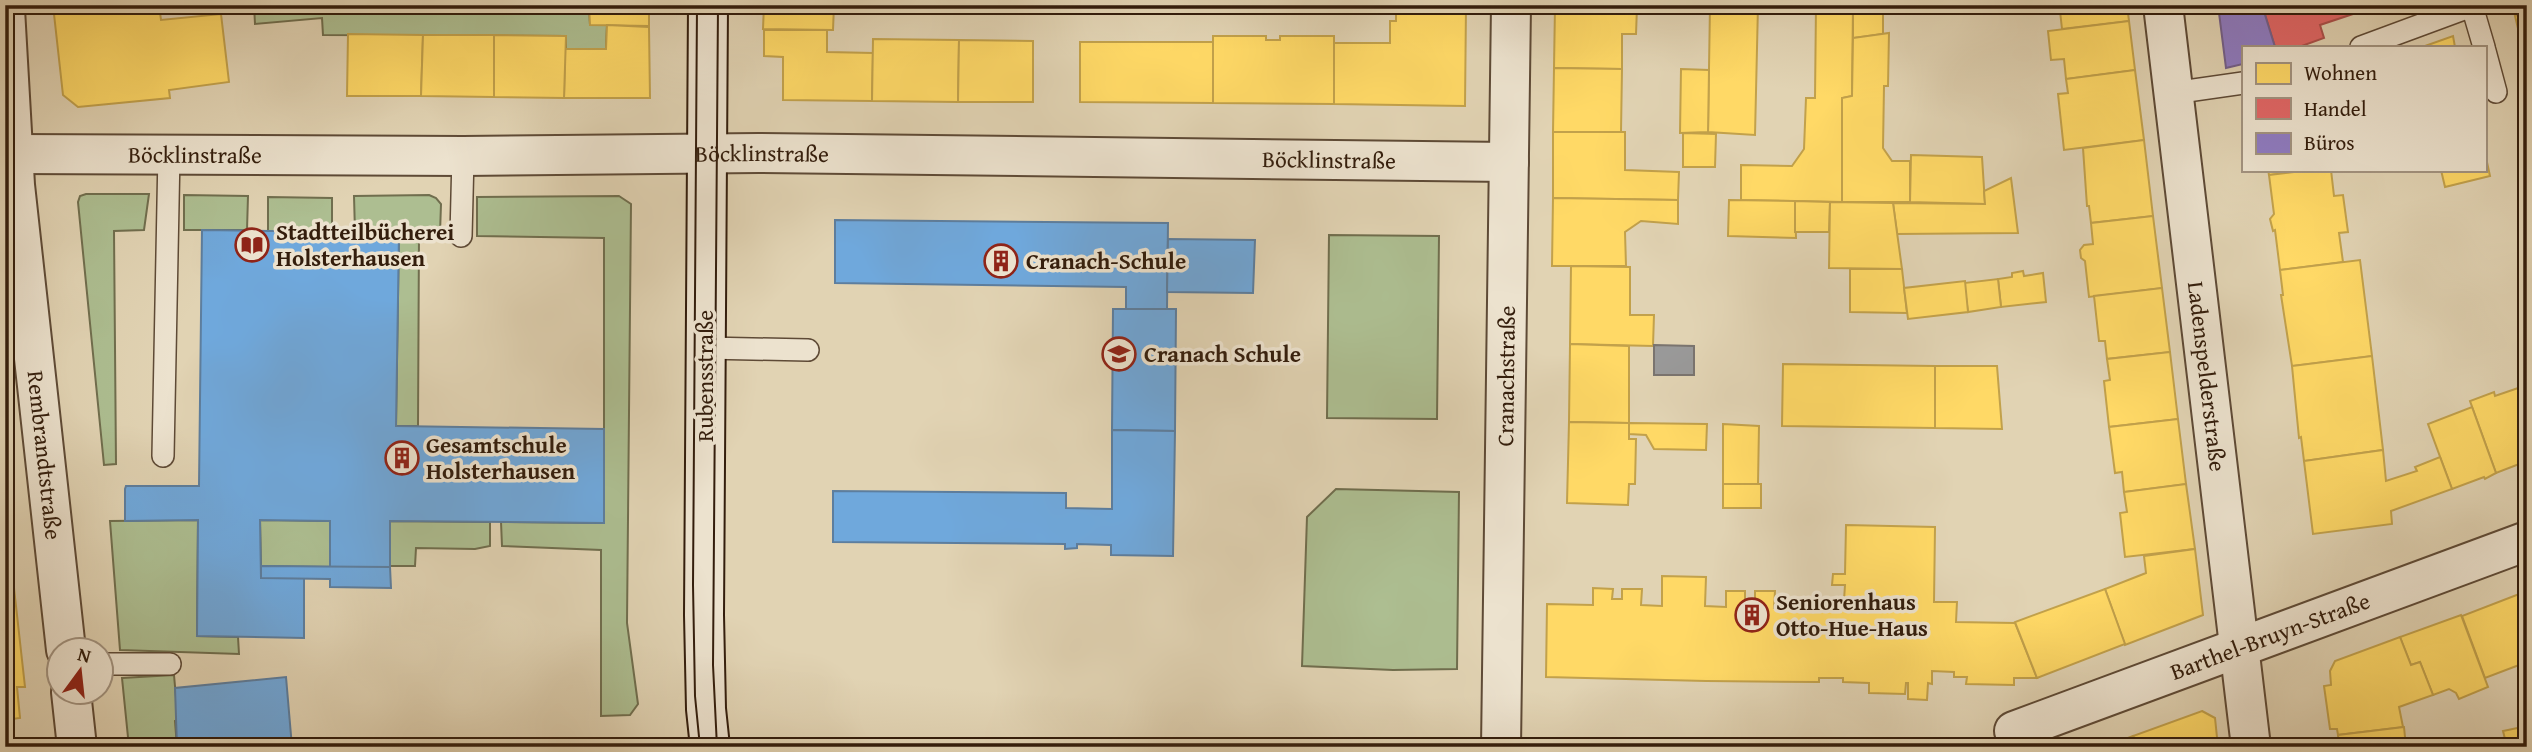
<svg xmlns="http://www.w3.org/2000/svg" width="2532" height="752" viewBox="0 0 2532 752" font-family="'Gentium Book Plus',serif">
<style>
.green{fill:#adbe91;stroke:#706e4e;stroke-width:2}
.homes{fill:#ffd966;stroke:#c2a14b;stroke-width:2}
.shops{fill:#e06666;stroke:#ac504b;stroke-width:2}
.offices{fill:#8e7cc3;stroke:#73608c;stroke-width:2}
.schools{fill:#6fa8dc;stroke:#5d7e9e;stroke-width:2}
.industry{fill:#999;stroke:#7a746f;stroke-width:2}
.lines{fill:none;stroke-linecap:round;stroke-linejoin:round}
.lane-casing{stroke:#5e4a36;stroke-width:24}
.street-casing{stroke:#5e4a36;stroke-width:42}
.secondary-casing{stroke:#331d0c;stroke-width:42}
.lane{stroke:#ece2ce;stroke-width:21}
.street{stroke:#ece2ce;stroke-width:38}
.secondary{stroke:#ece2ce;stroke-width:38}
.tram{stroke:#331d0c;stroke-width:2}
.labels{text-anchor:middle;stroke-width:7;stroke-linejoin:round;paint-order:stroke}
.street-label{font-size:23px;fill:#331d0c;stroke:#ece2ce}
.poi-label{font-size:23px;font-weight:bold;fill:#331d0c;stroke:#ece2ce;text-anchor:start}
</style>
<rect width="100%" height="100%" fill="#e1d3b3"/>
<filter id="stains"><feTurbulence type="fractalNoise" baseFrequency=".00286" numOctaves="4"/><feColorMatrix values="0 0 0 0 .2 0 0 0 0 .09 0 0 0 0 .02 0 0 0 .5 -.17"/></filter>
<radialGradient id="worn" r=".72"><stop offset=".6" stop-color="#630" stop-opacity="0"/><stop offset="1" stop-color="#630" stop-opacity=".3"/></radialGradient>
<!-- green -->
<g class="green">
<path d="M254 5H589L590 25H607L606 49H566V36L323 35 322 18 255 24Z"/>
<path d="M86 194H149L144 230 114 231 116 464 104 465 78 202 80 196Z"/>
<path d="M184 195 248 196 247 230H184Z"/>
<path d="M429 195 436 198 441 204 440 233H419L418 426H396L399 233 355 232 354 196Z"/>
<path d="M619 196 631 204 627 623 638 704 630 715 601 716V550L502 546 501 522 604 523V238L477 236V197Z"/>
<path d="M268 197 332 198V232L268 231Z"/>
<path d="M1329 235 1439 236 1437 419 1327 418Z"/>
<path d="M1336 489 1459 492 1457 669 1393 670 1302 666 1307 517Z"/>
<path d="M198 520 197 636 238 637 239 654 120 650 110 521Z"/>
<path d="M260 520 330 521V567L261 566Z"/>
<path d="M390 521 490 522V546L475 549 416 548 415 566H390Z"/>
<path d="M174 675 178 720 175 721 177 747H129L122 678Z"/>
<path d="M1754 738 2010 741 2023 747H1754Z"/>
</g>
<!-- homes -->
<g class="homes">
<path d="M53 5H159L161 20 221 14 229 82 169 90 170 98 78 107 63 95Z"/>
<path d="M589 5H649V26L590 25Z"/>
<path d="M764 5H834L833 30 763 29Z"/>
<path d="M1396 5H1466L1465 106 1334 104V43H1390V21H1396Z"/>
<path d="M1710 5H1758L1755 135 1708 132Z"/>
<path d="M1816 5H1853L1852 96 1842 98V202L1741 200V165L1792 166 1804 149 1806 98H1815Z"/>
<path d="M1853 5H1883V34L1853 38Z"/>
<path d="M2049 5H2127L2129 21 2062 29 2060 11 2050 13Z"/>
<path d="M1555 6 1637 7 1636 34H1622V69L1554 68Z"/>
<path d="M2527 12V66L2515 16Z"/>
<path d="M2129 21 2135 70 2066 79 2064 59 2051 60 2048 31Z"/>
<path d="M607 25 649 27 650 98H564L565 49H606Z"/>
<path d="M764 30H827V52L873 53 872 101 783 100V57L764 56Z"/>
<path d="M1889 33 1888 86H1884L1883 148 1892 161H1910V202H1842V98L1852 96 1853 38Z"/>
<path d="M348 34 423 35 421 96H347Z"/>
<path d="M423 35H494V97L421 96Z"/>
<path d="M494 35 566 36 564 98 494 97Z"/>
<path d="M1213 36H1266V40H1280V36H1334V104L1213 103Z"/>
<path d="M2453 36 2455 47H2425V46Z"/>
<path d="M873 39 959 40 958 102 872 101Z"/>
<path d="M959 40 1033 41V102H958Z"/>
<path d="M1080 42H1213V103L1080 102Z"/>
<path d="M1554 68 1622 69 1621 132H1553Z"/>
<path d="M1681 69 1709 70 1708 132 1680 133Z"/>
<path d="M2135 70 2144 140 2064 150 2058 94 2068 93 2066 79Z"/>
<path d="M1553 132H1625V170L1679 172 1678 200 1553 198Z"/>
<path d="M1683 133 1716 134 1715 167H1683Z"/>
<path d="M2144 140 2153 216 2091 223 2089 206H2087L2083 148Z"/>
<path d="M2485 153 2490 176 2445 187 2441 170H2485Z"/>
<path d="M1911 155 1982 157 1985 204 1910 202Z"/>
<path d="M2268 170H2310L2269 175Z"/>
<path d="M2310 170H2331L2334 196 2343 195 2348 232 2339 233 2343 262 2280 270 2275 230 2273 231 2270 219 2274 214 2269 175Z"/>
<path d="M2011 178 2018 233 1897 234 1893 203 1985 204 1984 191Z"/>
<path d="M1553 198 1678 200V224L1641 221 1625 232 1626 266H1552Z"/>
<path d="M1729 200 1795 201 1796 238 1728 236Z"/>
<path d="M1795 201 1830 202 1829 232H1795Z"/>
<path d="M1830 202 1893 203 1902 269 1829 268Z"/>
<path d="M2153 216 2162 288 2089 297 2085 261 2081 258 2080 250 2084 245 2093 244 2091 223Z"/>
<path d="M2360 260 2372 356 2292 366 2281 295H2283L2280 270Z"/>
<path d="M1571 266 1630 267V315H1654L1653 346 1570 344Z"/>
<path d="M1850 269H1902L1907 313 1850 312Z"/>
<path d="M2023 271 2024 276 2043 273 2046 302 2001 307 1998 279 2012 277V273Z"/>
<path d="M1998 279 2001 307 1968 312 1964 283Z"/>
<path d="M1965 281 1968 312 1908 319 1904 288Z"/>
<path d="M2162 288 2170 352 2107 359 2105 341H2099L2094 296Z"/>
<path d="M1570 344 1629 346V423L1569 422Z"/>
<path d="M2170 352 2178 419 2109 427 2104 381 2110 380 2107 359Z"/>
<path d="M2372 356 2383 450 2304 461 2301 437 2299 438 2292 366Z"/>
<path d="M1783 364 1935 366V428L1782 426Z"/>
<path d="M1935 366H1997L2002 429 1935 428Z"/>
<path d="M2527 385V461L2496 473 2470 401 2494 392 2495 396Z"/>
<path d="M2472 407 2496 473 2485 479 2484 477 2452 489 2428 424Z"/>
<path d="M2178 419 2186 484 2124 492 2122 472 2115 473 2109 427Z"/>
<path d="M1569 422 1629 423V439H1636L1635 484H1629L1628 505 1567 503Z"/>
<path d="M1629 423 1707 424 1706 450 1654 449 1646 435 1629 434Z"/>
<path d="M1723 424 1759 426 1758 484H1723Z"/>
<path d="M2383 450 2386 481 2417 471 2415 467 2440 457 2452 489 2391 511 2392 524 2313 534 2304 461Z"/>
<rect x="1723" y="484" width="38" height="24"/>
<path d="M2186 484 2195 549 2125 557 2120 513 2127 512 2124 492Z"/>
<path d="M7 517 14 588 5 589V518Z"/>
<path d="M1846 525 1935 527 1934 602H1957L1956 622 2015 623 2037 678H2014V685L1966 684 1967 677H1954V672L1932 671V684L1928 683 1927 700 1908 699V683H1906L1905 694 1869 693V683L1843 682V678H1819V682L1706 681 1546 677 1547 604 1593 605V588L1613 589 1612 599H1622V589H1642L1641 605 1662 606V576L1706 577 1705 606 1726 607V591H1745V601H1755V591H1775L1774 608H1819V599L1844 600 1845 585H1832L1833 574H1845Z"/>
<path d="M2195 549 2203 615 2125 645 2105 589 2146 573 2144 556Z"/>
<path d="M14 588 25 687H17L20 718 5 720V589Z"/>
<path d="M2105 589 2125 644 2037 678 2015 622Z"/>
<path d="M2527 591V662L2485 678 2462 616Z"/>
<path d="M2461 615 2488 687 2459 699 2456 693 2449 689 2433 695 2420 662 2411 665 2400 637Z"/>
<path d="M2400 637 2411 665 2420 662 2433 695 2399 707 2403 727 2338 735 2337 729H2330L2324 686 2331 685 2330 671 2335 661Z"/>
<path d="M2202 711 2215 718 2218 747H2138L2133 736Z"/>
<path d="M2527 726V747H2507L2503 731Z"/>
<path d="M2404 727 2406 747H2339L2338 735Z"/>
<path d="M2133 736 2138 747H2104Z"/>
</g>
<!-- shops -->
<path class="shops" d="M2262 5H2380L2320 25 2324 38 2299 47H2275Z"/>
<!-- offices -->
<path class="offices" d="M2218 5H2262L2275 47H2243V64L2226 68Z"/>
<!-- schools -->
<g class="schools">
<path d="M835 220 1168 223 1167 309H1126V287L835 283Z"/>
<path d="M202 230 399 233 396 426 604 429V523L390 521V567H330V521L260 520 261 578H304V638L197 636 198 520 125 521V489L126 486H199Z"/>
<path d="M1168 239 1255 240 1253 293 1167 292Z"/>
<path d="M1113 309H1176L1175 431 1112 430Z"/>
<path d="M1112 430 1175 431 1173 556 1111 555V545L1077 544V548L1065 549V544L833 542V491L1066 493V508L1112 509Z"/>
<path d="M261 566 390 567 391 588 330 587V579L261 578Z"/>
<path d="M286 677 292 747H177L175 688Z"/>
</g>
<!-- industry -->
<path class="industry" d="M1654 345 1694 346V375H1654Z"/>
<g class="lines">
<defs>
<g id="lane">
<path d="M2361 47 2472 6 2484 47"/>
<path d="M2485 51 2496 92"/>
<path d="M2173 93 2243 83"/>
<path d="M461 236 463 156"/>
<path d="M706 348 808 350"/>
<path d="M163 456 169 153"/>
<path d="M102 664H170"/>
</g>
<g id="street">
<path id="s1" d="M2163 5 2251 747"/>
<path id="s2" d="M5 9 15 185 66 650"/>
<path id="s3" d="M15 154 463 156 758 153 1509 162"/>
<path d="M71 692 77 747"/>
<path id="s4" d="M2014 731 2527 541"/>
<path id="s5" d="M1501 747 1511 5"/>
</g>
<path id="secondary" d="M708 5 704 615 706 709 710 747"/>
</defs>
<!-- lane casing -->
<use href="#lane" class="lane-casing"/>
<!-- street casing -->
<use href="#street" class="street-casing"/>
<!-- secondary casing -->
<use href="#secondary" class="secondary-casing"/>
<!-- lane -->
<use href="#lane" class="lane"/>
<!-- street -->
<use href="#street" class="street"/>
<!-- secondary -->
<use href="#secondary" class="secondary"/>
<!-- tram -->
<g class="tram">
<path d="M697 5 693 585 695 696 700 747"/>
<path d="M717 747 713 665 718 5"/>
</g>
</g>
<!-- icons -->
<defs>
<symbol id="library-ring" viewBox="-11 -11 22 22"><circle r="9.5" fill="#ece2ce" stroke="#8f2418" stroke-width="1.5"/><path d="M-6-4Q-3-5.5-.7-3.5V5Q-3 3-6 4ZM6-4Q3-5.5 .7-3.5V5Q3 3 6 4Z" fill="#8f2418"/></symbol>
<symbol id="building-ring" viewBox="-11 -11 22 22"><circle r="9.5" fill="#ece2ce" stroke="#8f2418" stroke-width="1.5"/><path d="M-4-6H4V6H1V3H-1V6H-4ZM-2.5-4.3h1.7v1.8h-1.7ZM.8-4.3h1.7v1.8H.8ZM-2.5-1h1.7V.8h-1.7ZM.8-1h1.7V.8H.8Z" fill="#8f2418"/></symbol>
<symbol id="school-ring" viewBox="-11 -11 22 22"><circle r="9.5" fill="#ece2ce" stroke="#8f2418" stroke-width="1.5"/><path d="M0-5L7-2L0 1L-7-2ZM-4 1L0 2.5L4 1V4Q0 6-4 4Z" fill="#8f2418"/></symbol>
</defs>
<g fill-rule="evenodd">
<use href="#library-ring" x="233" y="226" width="38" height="38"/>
<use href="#building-ring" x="982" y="242" width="38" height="38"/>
<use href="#school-ring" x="1100" y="335" width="38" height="38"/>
<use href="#building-ring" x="383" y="439" width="38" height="38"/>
<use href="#building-ring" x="1733" y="596" width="38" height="38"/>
</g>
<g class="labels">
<!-- street labels -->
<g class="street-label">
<text dy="8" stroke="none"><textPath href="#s3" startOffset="180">Böcklinstraße</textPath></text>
<text dy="8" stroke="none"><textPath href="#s3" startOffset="747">Böcklinstraße</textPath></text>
<text dy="8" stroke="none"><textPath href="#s3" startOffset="1314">Böcklinstraße</textPath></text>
<text transform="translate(705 376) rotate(-90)" y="8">Rubensstraße</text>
<text dy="8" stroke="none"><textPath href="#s5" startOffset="371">Cranachstraße</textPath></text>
<text dy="8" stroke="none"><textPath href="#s1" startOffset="374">Ladenspelderstraße</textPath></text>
<text dy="8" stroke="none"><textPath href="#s2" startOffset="448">Rembrandtstraße</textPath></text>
<text dy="8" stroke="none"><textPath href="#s4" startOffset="273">Barthel-Bruyn-Straße</textPath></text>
</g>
<!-- poi labels -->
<g class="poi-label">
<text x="276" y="240">Stadtteilbücherei<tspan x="276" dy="26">Holsterhausen</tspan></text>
<text x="1026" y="269">Cranach-Schule</text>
<text x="1144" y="362">Cranach Schule</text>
<text x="426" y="453">Gesamtschule<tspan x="426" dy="26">Holsterhausen</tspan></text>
<text x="1776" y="610">Seniorenhaus<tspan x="1776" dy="26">Otto-Hue-Haus</tspan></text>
</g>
</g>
<!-- margin -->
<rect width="2532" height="752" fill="none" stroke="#e1d3b3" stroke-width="28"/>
<rect x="7" y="7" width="2518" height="738" fill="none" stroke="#331d0c" stroke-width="3.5"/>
<rect x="14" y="14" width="2504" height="724" fill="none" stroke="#331d0c" stroke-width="2"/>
<!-- legend -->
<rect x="2242" y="46" width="245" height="126" fill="#ece2ce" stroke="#a29380" stroke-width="2"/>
<rect x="2256" y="63" width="35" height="21" fill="#ffd966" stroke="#a29380" stroke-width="2"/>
<text x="2304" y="80" font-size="21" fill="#331d0c">Wohnen</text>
<rect x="2256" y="98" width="35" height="21" fill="#e06666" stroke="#a29380" stroke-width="2"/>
<text x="2304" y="116" font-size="21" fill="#331d0c">Handel</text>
<rect x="2256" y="133" width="35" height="21" fill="#8e7cc3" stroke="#a29380" stroke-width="2"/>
<text x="2304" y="150" font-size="21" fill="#331d0c">Büros</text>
<!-- north arrow -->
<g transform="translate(80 671) rotate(15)"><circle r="33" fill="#ece2ce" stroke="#a29380" stroke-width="2"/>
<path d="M0-5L12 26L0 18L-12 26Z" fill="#8f2418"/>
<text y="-10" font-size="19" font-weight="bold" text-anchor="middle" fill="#331d0c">N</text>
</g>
<rect width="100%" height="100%" filter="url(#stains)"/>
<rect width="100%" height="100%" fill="url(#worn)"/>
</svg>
